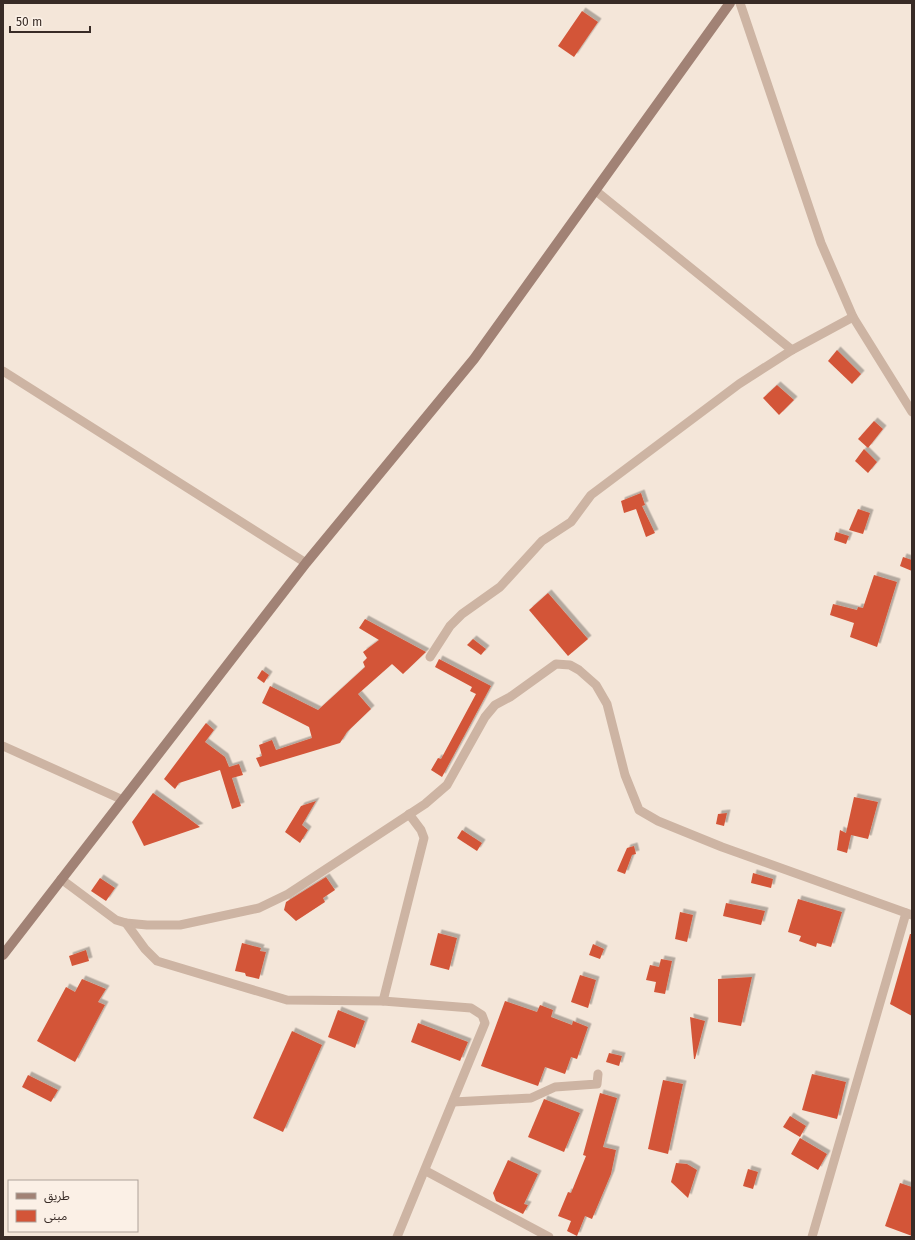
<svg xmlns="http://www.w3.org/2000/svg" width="915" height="1240" viewBox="0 0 915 1240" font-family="'Fira Sans','Noto Sans Arabic',sans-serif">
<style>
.building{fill:#d35538;filter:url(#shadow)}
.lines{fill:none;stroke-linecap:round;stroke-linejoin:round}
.minor{stroke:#cdb4a3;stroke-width:9}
.secondary{stroke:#a18275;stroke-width:10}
</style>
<defs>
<filter id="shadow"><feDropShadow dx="3.5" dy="-3.5" stdDeviation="0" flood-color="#0004"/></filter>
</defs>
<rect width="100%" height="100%" fill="#f4e6d9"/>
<!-- building -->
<g class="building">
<path d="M582 11 598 22 574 57 558 46Z"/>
<path d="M837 350 861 374 852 384 828 361Z"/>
<path d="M777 385 794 400 779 415 763 398Z"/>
<path d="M874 421 883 429 868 448 858 439Z"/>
<path d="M864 449 877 462 868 473 855 461Z"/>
<path d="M641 493 645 505 642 506 655 533 646 537 636 509 624 513 621 501Z"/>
<path d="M858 509 870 513 863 534 849 530Z"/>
<path d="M836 532 849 536 846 544 834 540Z"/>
<path d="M903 557 912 560V571L900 566Z"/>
<path d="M874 575 897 582 877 647 850 637 854 623 830 615 833 604 857 610 858 607 863 608Z"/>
<path d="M548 593 588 639 568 656 529 610Z"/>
<path d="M365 619 426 652 403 674 392 664 358 694 371 709 347 732 340 743 260 767 256 758 262 756 259 745 272 740 276 750 312 738 309 727 262 703 270 686 318 710 365 667 363 662 367 658 363 652 379 640 359 628Z"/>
<path d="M473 639 486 649 481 655 467 645Z"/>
<path d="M439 659 491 686 442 777 431 770 438 758 441 759 476 694 470 691 472 687 435 667Z"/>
<path d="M262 670 269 675 264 683 257 678Z"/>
<path d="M206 723 214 730 205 742 225 757 229 767 239 764 243 775 232 778 241 806 232 809 220 770 179 783 175 789 164 779Z"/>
<path d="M153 793 188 818 200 827 144 846 132 822Z"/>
<path d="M854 797 878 802 868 839 851 835 847 853 837 850 840 830 846 833Z"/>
<path d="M316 801 302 825 308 830 300 843 285 832 301 806Z"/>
<path d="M727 813 724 826 716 824 718 814Z"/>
<path d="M462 830 482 843 477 851 457 838Z"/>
<path d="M634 846 636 854 632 855 625 874 617 871 627 848Z"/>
<path d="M753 873 773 879 771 888 751 883Z"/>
<path d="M326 877 335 890 323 898 325 902 296 921 284 910 286 902Z"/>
<path d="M100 878 115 888 106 901 91 891Z"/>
<path d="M798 899 842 912 831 947 817 943 816 947 799 941 801 936 788 932Z"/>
<path d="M726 903 765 911 761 925 723 916Z"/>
<path d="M680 912 693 915 687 942 675 939Z"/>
<path d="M438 933 457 938 449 970 430 965Z"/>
<path d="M910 934H912V1016L890 1004Z"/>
<path d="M242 943 261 948 260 951 266 952 259 979 246 976 245 973 235 971Z"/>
<path d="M593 944 604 949 600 959 589 955Z"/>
<path d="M86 950 89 961 72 966 69 956Z"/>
<path d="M661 959 672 961 665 994 654 992 656 982 646 980 650 965 659 967Z"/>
<path d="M580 975 596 980 588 1008 571 1002Z"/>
<path d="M752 977 741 1026 718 1022V979Z"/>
<path d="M82 979 106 989 98 1002 105 1005 75 1062 37 1041 66 987 75 992Z"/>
<path d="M505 1001 537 1012 540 1005 553 1010 551 1017 572 1025 573 1021 588 1027 577 1059 571 1057 565 1074 545 1067 538 1086 481 1066Z"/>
<path d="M338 1010 365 1021 355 1048 328 1037Z"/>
<path d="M690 1017 705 1021 695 1059H694Z"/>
<path d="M418 1023 468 1042 460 1061 411 1042Z"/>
<path d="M292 1031 322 1045 283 1132 253 1118Z"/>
<path d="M609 1053 622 1056 619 1066 606 1062Z"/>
<path d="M812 1074 846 1082 837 1119 802 1110Z"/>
<path d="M28 1075 58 1090 51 1102 22 1087Z"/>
<path d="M663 1080 683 1084 668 1154 648 1149Z"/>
<path d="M600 1093 617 1098 603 1147 616 1150 611 1174 592 1219 585 1216 577 1236 567 1231 571 1221 558 1216 568 1192 571 1193 586 1156 583 1155Z"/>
<path d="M544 1099 580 1113 564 1152 528 1137Z"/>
<path d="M790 1116 806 1126 800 1137 783 1127Z"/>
<path d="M800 1138 827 1154 818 1170 791 1154Z"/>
<path d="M508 1160 538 1174 524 1204 528 1205 523 1214 496 1201 493 1193Z"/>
<path d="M676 1163 687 1164 697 1170 688 1198 671 1182Z"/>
<path d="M748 1169 758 1172 753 1189 743 1186Z"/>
<path d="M900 1183 912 1187V1236L885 1226Z"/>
</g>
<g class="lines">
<!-- minor -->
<g class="minor">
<path d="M740 3 821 243 853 317 912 412"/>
<path d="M596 191 792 350"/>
<path d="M3 371 306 563"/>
<path d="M430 657 450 626 462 614 500 587 542 541 571 522 591 495 739 384 792 350 853 317"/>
<path d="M3 746 123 800"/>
<path d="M61 879 116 920 126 923 147 925H180L259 908 288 894 425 804 447 785 485 717 495 705 510 697 556 664 570 665 579 670 596 685 607 704 625 775 639 810 658 821 722 847 912 915"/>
<path d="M126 923 145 949 157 961 287 1000 383 1001 471 1008 482 1015 485 1023 397 1237"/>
<path d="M383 1001 424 838 421 830 409 814"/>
<path d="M453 1102 531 1098 555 1087 597 1084 598 1074"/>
<path d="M426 1171 549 1237"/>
<path d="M812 1237 906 913"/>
</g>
<!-- secondary -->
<path class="secondary" d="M3 955 306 563 474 359 730 3"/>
</g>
<!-- border -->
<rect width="915" height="1240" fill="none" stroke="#382b26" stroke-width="8"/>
<!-- legend -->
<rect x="8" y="1180" width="130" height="52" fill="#fbf0e6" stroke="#ada199"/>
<rect x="16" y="1193" width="20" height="6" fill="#a18275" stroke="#ada199"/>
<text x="44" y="1200" font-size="12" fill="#382b26">طريق</text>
<rect x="16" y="1210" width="20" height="12" fill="#d35538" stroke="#ada199"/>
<text x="44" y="1220" font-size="12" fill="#382b26">مبنى</text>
<!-- scale -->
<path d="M10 26v6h80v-6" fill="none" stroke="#382b26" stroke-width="2"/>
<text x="16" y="26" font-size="12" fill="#382b26" stroke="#fbf0e6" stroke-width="3" paint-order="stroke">50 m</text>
</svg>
